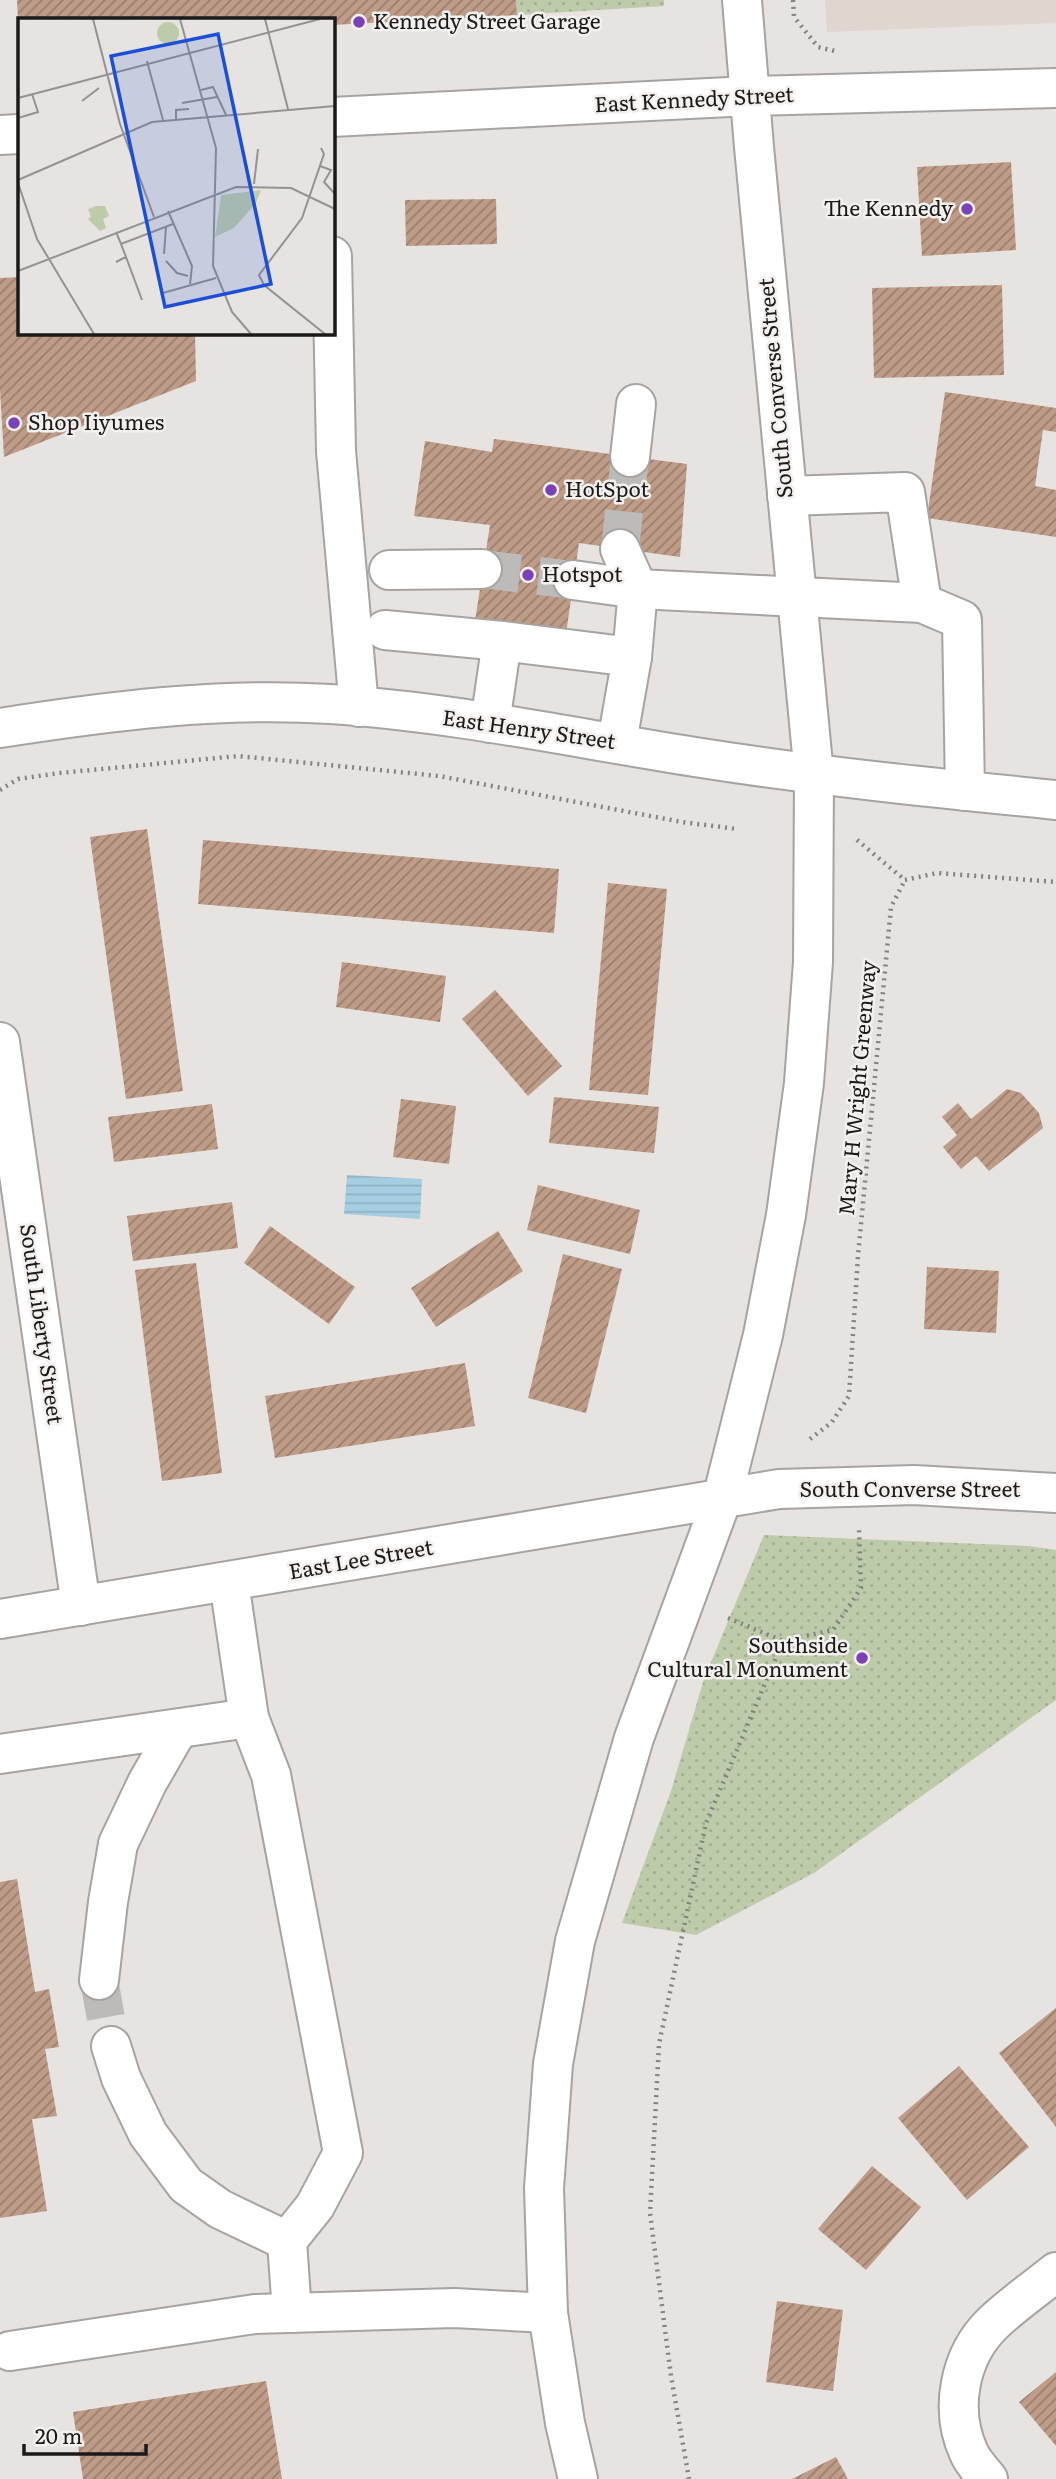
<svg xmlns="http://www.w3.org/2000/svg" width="1056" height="2479" viewBox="0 0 1056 2479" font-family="Literata,serif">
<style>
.built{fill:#e0d5cf}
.grass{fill:url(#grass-dots)}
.water{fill:url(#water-rules)}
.building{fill:url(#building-hatch)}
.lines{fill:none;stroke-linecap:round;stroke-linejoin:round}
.minor-tunnel{stroke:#bdbbb9;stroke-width:38;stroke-dasharray:38 19;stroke-linecap:butt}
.minor-casing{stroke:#a6a3a1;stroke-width:42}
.major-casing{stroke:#a6a3a1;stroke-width:42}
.path{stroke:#848281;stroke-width:4.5;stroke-dasharray:2 5;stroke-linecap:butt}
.minor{stroke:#fff;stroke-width:38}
.major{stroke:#fff;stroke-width:38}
.poi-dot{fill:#7a41b8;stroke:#f3f0ee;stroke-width:2.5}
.labels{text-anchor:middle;stroke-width:5;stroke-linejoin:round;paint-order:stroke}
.poi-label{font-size:21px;fill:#1b1919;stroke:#f3f0ee;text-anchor:start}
.street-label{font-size:21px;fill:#1b1919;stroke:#f3f0ee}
.inset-road{fill:none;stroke:#959291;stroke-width:2}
.view{fill:#1d4ed8;fill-opacity:0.15;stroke:#1d4ed8;stroke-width:3.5}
.inset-edge{fill:none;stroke:#1b1919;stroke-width:3.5}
</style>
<defs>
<pattern id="grass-dots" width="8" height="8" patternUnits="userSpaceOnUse" patternTransform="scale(1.75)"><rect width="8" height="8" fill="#becbab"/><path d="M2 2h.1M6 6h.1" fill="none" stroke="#a3ae93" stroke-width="1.8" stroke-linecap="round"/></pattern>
<pattern id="water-rules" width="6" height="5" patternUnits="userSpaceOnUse" patternTransform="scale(1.75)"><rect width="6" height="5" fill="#a6cee2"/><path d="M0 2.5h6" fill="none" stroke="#8eb0c1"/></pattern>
<pattern id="building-hatch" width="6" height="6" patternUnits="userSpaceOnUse" patternTransform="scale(1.75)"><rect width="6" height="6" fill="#bf9c88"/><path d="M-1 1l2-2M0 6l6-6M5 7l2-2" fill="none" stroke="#9a7e6e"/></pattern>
</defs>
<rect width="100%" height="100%" fill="#e6e3e1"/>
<!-- built -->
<path class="built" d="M825 0H1056V23L827 32Z"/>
<!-- grass -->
<g class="grass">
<path d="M516 0H664V6L517 15Z"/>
<path d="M764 1535 1029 1546 1056 1550V1700L814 1873 696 1935 622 1923 671 1791 704 1679Z"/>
</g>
<!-- water -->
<path class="water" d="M347 1175 422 1179 420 1219 344 1214Z"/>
<!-- building -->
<g class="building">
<path d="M17 0H516L517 15 332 25V19H18Z"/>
<path d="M1011 162 1016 250 922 256 917 167Z"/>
<path d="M496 199 497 244 406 246 405 200Z"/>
<path d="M19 277V332H195L196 381 4 457 0 390V278Z"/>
<path d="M1002 285 1004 375 874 378 872 288Z"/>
<path d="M945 392 1056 408V432L1043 430 1035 486 1056 490V537L927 518Z"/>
<path d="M494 439 687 464 680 557 579 543 566 634 475 621 490 525 414 516 425 441 492 452Z"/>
<path d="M147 829 183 1091 126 1099 90 837Z"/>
<path d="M203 840 559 869 554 933 198 904Z"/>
<path d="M608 883 667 889 648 1095 589 1090Z"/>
<path d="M342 962 446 976 440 1022 336 1007Z"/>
<path d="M495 990 562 1066 528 1096 462 1019Z"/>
<path d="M1007 1089 1021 1093 1039 1113 1043 1128 989 1171 976 1156 961 1169 943 1147 957 1135 942 1117 958 1103 971 1119Z"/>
<path d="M554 1097 659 1107 654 1153 549 1143Z"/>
<path d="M401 1099 456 1106 449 1164 393 1157Z"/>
<path d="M212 1104 218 1149 114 1162 108 1117Z"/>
<path d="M538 1185 640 1210 630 1254 527 1230Z"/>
<path d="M232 1202 238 1248 133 1261 127 1216Z"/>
<path d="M270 1226 355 1287 329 1324 244 1263Z"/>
<path d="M498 1231 523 1271 436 1327 411 1288Z"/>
<path d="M563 1254 622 1269 586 1413 528 1398Z"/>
<path d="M196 1263 222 1473 162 1481 135 1270Z"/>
<path d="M927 1267 999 1271 996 1333 924 1329Z"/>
<path d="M465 1363 475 1426 275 1458 265 1396Z"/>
<path d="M17 1879 35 1992 49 1989 59 2047 45 2049 57 2116 32 2119 47 2211 0 2218V1882Z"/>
<path d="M1056 2008V2127L999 2053Z"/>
<path d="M959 2066 1029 2147 967 2200 898 2118Z"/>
<path d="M872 2166 921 2207 866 2270 818 2229Z"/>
<path d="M777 2301 843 2310 833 2391 766 2382Z"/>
<path d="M1056 2372V2446L1019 2402Z"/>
<path d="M266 2381 282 2479H83L73 2412Z"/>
<path d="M836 2457 848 2479H792Z"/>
</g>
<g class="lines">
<!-- minor-tunnel -->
<g class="minor-tunnel">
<path d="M620 549 630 457"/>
<path d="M482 569 573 580"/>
<path d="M99 1980 111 2046"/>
</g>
<defs>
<g id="minor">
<path d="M332 117 749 96 1056 88"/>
<path d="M0 135 19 134"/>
<path d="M332 256 336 451 359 707"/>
<path d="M630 457 636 404"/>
<path d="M787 496 905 492 922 603"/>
<path d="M389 570 482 569"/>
<path d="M573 580 638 589 922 603 962 620 965 791"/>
<path d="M385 630 502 641"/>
<path d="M490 723 502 641 632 657"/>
<path d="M617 742 632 657 638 589 620 549"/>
<path d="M0 1042 81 1606"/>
<path d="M229 1582 249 1718 271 1775 343 2153 315 2206 287 2241 292 2313"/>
<path d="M0 1619 779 1489 914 1485 1056 1493"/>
<path d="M0 1754 249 1718"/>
<path d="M99 1980 108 1902 118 1844 147 1783 178 1729"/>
<path d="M111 2046 121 2078 148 2134 186 2185 220 2209 287 2241"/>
<path d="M10 2351 255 2314 454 2308 548 2313"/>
<path d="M578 2479 565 2423 548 2313 544 2188 553 2064 575 1941 634 1738 722 1499 763 1335 786 1215 804 1083 813 962 814 775 754 147 742 0"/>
<path d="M988 2479C981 2471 973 2462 969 2453 949 2410 959 2356 993 2323 1012 2305 1035 2289 1056 2272"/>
</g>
<path id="major" d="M0 728C109 711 219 697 330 704 453 712 574 738 695 757 815 776 935 788 1056 800"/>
</defs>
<!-- minor casing -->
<use href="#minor" class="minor-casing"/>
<!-- major casing -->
<use href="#major" class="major-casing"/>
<!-- path -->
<g class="path">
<path d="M793 0 794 17 818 47 835 51"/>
<path d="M0 790 18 779 60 773 238 756 439 776 682 822 737 829"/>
<path d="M857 840 905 880"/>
<path d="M905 880 937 873 1056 882"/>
<path d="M810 1439 832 1422 849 1396 858 1256 891 907 905 880"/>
<path d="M728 1618 783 1641 833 1630 861 1588 859 1529"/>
<path d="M689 2479 671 2376 650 2213 659 2044 706 1823 783 1641"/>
</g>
<!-- minor -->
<use href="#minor" class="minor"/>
<!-- major -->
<use href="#major" class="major"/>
</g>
<!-- markers -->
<g class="poi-dot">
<circle cx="359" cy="22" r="7"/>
<circle cx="967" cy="209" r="7"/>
<circle cx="14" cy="423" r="7"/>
<circle cx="551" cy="490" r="7"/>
<circle cx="528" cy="575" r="7"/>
<circle cx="862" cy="1658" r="7"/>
</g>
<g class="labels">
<!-- poi labels -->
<g class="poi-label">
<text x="373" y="29">Kennedy Street Garage</text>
<text x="953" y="216" text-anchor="end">The Kennedy</text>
<text x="28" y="430">Shop Iiyumes</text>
<text x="565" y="497">HotSpot</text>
<text x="542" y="582">Hotspot</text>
<text x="848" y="1653" text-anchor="end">Southside<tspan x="848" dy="24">Cultural Monument</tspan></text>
</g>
<!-- street labels -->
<g class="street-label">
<text transform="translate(694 100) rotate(-3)" y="7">East Kennedy Street</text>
<text transform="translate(776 388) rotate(-95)" y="7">South Converse Street</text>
<text transform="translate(529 730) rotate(8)" y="7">East Henry Street</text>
<text transform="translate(858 1088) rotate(-85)" y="7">Mary H Wright Greenway</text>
<text transform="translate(41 1324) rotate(82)" y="7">South Liberty Street</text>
<text x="910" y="1497">South Converse Street</text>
<text transform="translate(361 1560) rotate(-10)" y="7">East Lee Street</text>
</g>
</g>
<!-- overview -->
<g transform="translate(18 18)">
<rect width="317" height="317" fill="#e6e3e1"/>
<path d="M139 15a11 11 0 1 1 22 0a11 11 0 1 1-22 0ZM243 172 238 185 216 210 197 219 203 177ZM78 188H87L91 198 85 201 88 210 82 213 70 201 73 199 70 191Z" fill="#becbab"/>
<path class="inset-road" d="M75 1 102 106 136 199M162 1 198 130 195 248 214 294 233 316M247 1 270 91M129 43 145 102M183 72 195 69 208 97M0 80 302 1M64 83 81 70M164 85 199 79M0 100 20 94 14 76M158 101V92L171 91M303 130 306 136 284 200 241 257 246 267 307 316M302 148 313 152 306 164 317 176M0 162 134 104 317 88M0 165 19 221 76 316M236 166 240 131M150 193 174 248 172 266M98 214 103 226 155 206M146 236 148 209M108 239 124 282M148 243 159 255 170 258M98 244 108 239 103 226M0 253 218 169 273 170 317 191M145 275 198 260"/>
<path class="view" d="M200 16 253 266 147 289 93 38Z"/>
<rect width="317" height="317" class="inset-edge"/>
</g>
<!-- scale -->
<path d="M24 2444v10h122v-10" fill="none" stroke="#1b1919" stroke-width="3.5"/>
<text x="35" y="2444" font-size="21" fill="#1b1919" stroke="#f3f0ee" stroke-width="5" paint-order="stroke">20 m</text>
</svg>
